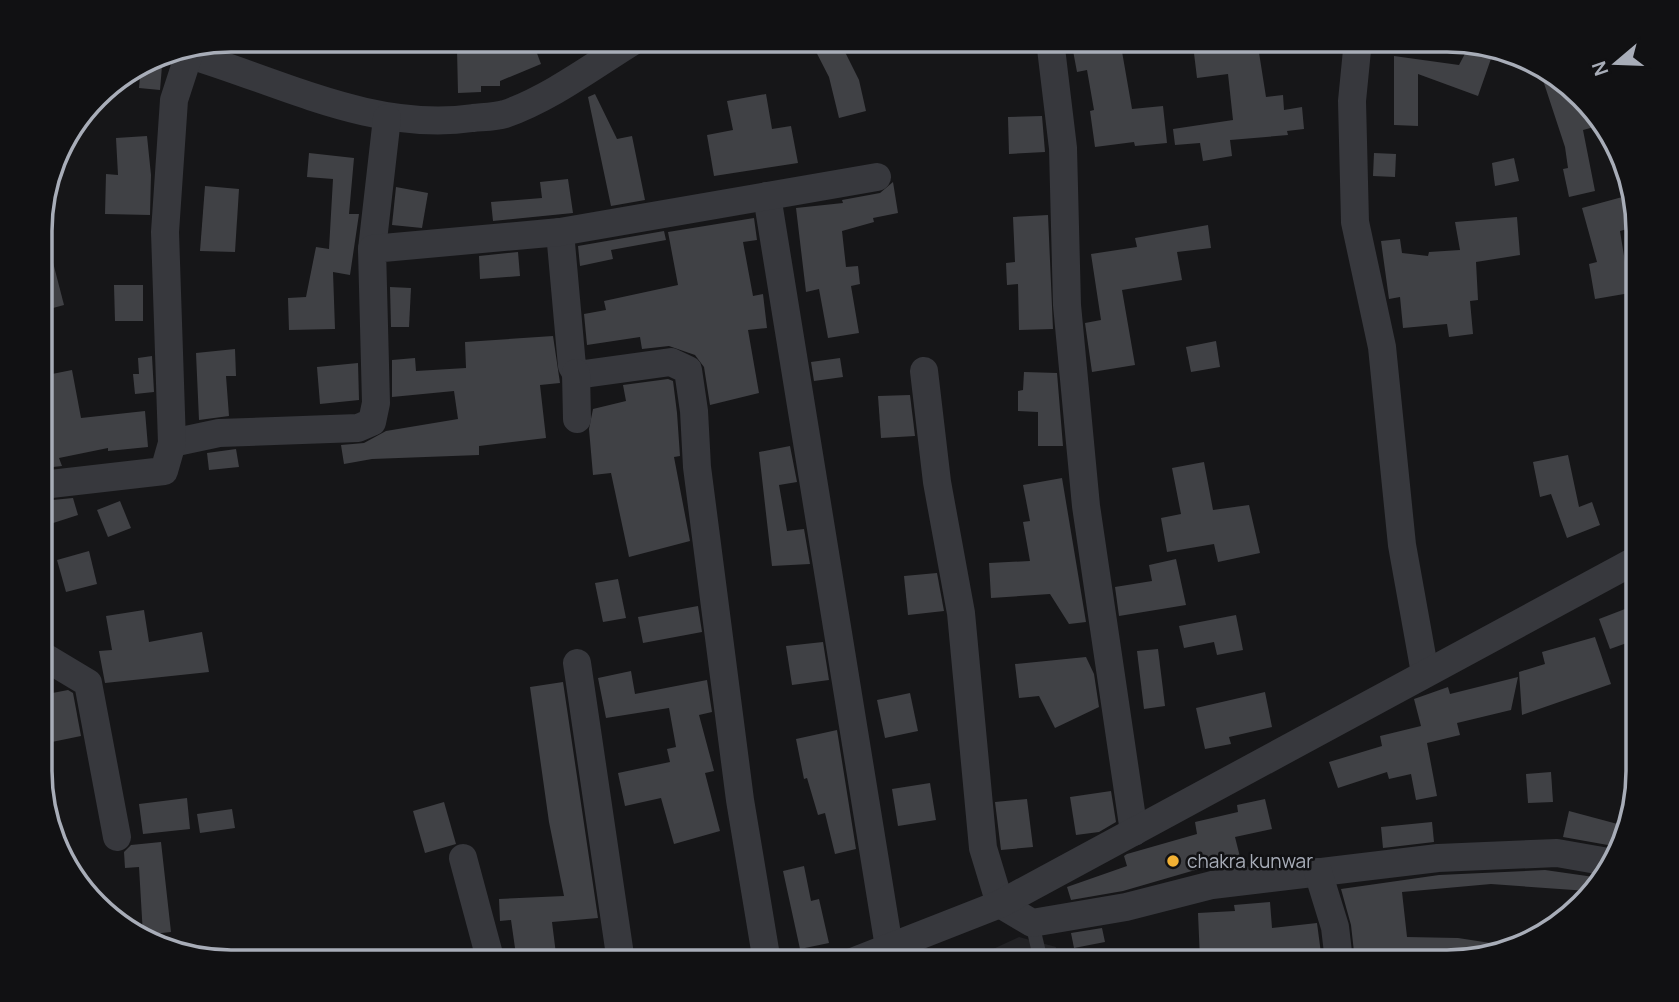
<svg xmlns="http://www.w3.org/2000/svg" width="1679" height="1002" viewBox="0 0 1679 1002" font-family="Manrope,sans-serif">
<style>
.built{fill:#222225}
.building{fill:#404145}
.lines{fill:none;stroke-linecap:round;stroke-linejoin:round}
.service{stroke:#37383d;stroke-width:14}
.minor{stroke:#37383d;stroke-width:28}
.poi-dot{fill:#f2b134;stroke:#111113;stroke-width:2.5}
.labels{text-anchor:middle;stroke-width:5;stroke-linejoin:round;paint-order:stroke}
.poi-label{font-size:19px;fill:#a8adb8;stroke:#111113;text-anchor:start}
.rim{fill:none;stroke:#a8adb8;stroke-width:3.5}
</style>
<rect width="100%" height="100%" fill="#161618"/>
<!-- built -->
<path class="built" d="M1019 937 1056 947 1054 961 965 962Z"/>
<!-- building -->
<g class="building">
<path d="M506 40H532L541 64 500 81V86H481V92L458 93 457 49 509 47Z"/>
<path d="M810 40H839L859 80 866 111 839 118 829 77Z"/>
<path d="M1071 40H1120L1132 109 1163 106 1167 143 1135 146 1134 142 1095 147 1090 111 1094 110 1087 70 1077 72Z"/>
<path d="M1225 40H1257L1266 97 1283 95 1284 110 1302 107 1304 129 1287 131 1288 135 1230 140 1232 156 1203 161 1200 143 1175 145 1173 129 1233 120 1228 74 1197 78 1193 45Z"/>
<path d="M1469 46 1493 53 1478 96 1418 74V126L1394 125V56L1459 65Z"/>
<path d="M163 54 160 90 139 88 141 66Z"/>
<path d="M1538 65 1543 66 1605 124 1583 130 1595 191 1569 197 1563 169 1568 168 1565 147Z"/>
<path d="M595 94 617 139 632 136 645 200 611 206 588 97Z"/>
<path d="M766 94 772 129 791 126 798 163 714 176 707 135 733 130 727 101Z"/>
<path d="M1042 116 1045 152 1009 154 1008 117Z"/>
<path d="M147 136 151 175 150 215 105 214 106 174 118 175 116 138Z"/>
<path d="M309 153 354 158 349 214H359L350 275 333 272 335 329 289 330 288 298 306 297 316 247 329 249 333 179 307 177Z"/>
<path d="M1374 153 1396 154 1395 177 1373 176Z"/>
<path d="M1514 158 1519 181 1495 186 1492 163Z"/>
<path d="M568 179 573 213 493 221 491 202 542 198 540 182Z"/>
<path d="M893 182 898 213 873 218 874 222 842 231 846 267 858 266 860 284 851 286 859 333 828 338 819 289 806 292 796 208 843 203 842 200 880 193Z"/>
<path d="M205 186 239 189 235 252 200 251Z"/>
<path d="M396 187 428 193 422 228 392 225Z"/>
<path d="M1626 196 1635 227 1620 231 1630 293 1595 299 1589 264 1597 262 1582 208Z"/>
<path d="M1048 215 1053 329 1019 330 1018 284 1007 285 1006 263 1015 262 1013 217Z"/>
<path d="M1517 217 1520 255 1476 262 1478 300 1470 301 1473 334 1449 337 1447 324 1403 328 1400 297 1389 299 1381 241 1400 239 1402 253 1428 256 1429 252 1460 250 1455 222Z"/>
<path d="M754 218 757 240 743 242 753 296 763 294 767 328 748 330 759 393 710 405 704 367 695 355 669 346 642 349 640 337 587 345 584 314 606 310 604 301 678 285 668 232Z"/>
<path d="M1208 225 1211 248 1177 252 1182 280 1122 290 1135 365 1092 372 1085 323 1101 320 1091 254 1137 247 1135 238Z"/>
<path d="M664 231 666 240 611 250 613 259 580 266 578 246Z"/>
<path d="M49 247 64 305 42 311V248Z"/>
<path d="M518 252 520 276 480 279 479 256Z"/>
<path d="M114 285H143V321H115Z"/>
<path d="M390 287 411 288 409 327H391Z"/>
<path d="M553 336 560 383 540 385 546 438 479 446V455L372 459 344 464 341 445 364 443 386 431 458 419 454 391 392 397V360L415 358 416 371 466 368 465 342Z"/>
<path d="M1216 341 1220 367 1191 372 1186 347Z"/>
<path d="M235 349 236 376H226L229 416 199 420 196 353Z"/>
<path d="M152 356 154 392 135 394 133 374H139L138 358Z"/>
<path d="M840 358 843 377 814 381 811 362Z"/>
<path d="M358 363 359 400 320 404 317 367Z"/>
<path d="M72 370 81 418 145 411 148 447 108 451V448L59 458 62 466 44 468 42 376Z"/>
<path d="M1024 372 1057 373 1063 446H1038V412L1018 411V391L1023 390Z"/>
<path d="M668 379 673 381 677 413 680 456 674 457 690 541 629 557 611 473 593 475 589 429 593 409 626 401 623 385Z"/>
<path d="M910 395 915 436 881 438 878 396Z"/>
<path d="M790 446 797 482 779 485 787 531 804 529 810 564 772 566 759 452Z"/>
<path d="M236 449 239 467 209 470 207 453Z"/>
<path d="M1568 455 1579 507 1592 502 1600 525 1567 538 1551 494 1540 497 1533 462Z"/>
<path d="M1204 462 1213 510 1249 505 1260 553 1218 562 1214 544 1167 552 1161 518 1181 514 1172 468Z"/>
<path d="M1062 478 1086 622 1069 624 1050 594 991 598 989 563 1030 561 1023 522 1030 521 1023 485Z"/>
<path d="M73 498 78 515 47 525 42 501Z"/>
<path d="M120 501 131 528 108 537 97 510Z"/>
<path d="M89 551 97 584 66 592 57 560Z"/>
<path d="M1176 559 1186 605 1119 616 1115 587 1152 581 1149 565Z"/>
<path d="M937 573 944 611 908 615 904 576Z"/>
<path d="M618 579 626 618 603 622 595 583Z"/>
<path d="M1638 604V639L1610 649 1599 619Z"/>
<path d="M698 606 702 632 643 643 638 617Z"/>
<path d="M144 610 149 642 202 632 209 672 105 683 99 651 112 650 106 616Z"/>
<path d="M1236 615 1243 650 1217 655 1214 642 1184 648 1179 626Z"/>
<path d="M1595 637 1611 684 1522 715 1519 672 1545 664 1542 652Z"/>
<path d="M823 642 829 680 792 685 786 646Z"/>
<path d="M1158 649 1165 706 1144 709 1137 651Z"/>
<path d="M1086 657 1094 674 1099 707 1055 728 1039 696 1019 698 1015 664Z"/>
<path d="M631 671 635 694 707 680 712 712 699 715 714 771 705 773 720 831 674 844 661 798 625 806 618 773 670 762 667 749 676 747 669 708 606 718 598 678Z"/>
<path d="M1518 677 1511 710 1457 723 1460 735 1427 743 1437 796 1416 800 1411 774 1389 779 1387 772 1338 788 1329 762 1382 746 1380 736 1421 726 1414 699 1448 687 1450 694Z"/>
<path d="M563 682 598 918 552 922 557 962H517L511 920 500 921 499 899 564 896 549 822 530 687Z"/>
<path d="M68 690 73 693 81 736 42 744V695Z"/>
<path d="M1265 692 1272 727 1229 737 1231 744 1205 749 1196 708Z"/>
<path d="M910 693 918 731 885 738 877 700Z"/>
<path d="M837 730 856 849 835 854 825 813 818 815 807 778 804 779 796 739Z"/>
<path d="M1551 772 1553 802 1528 803 1526 774Z"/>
<path d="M930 783 936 820 898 826 892 789Z"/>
<path d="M1111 791 1116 822 1099 832 1076 835 1070 797Z"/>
<path d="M187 798 190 829 143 834 139 804Z"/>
<path d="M1027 799 1033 847 1001 850 995 802Z"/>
<path d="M1265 799 1272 829 1235 837 1240 857 1123 891 1071 900 1067 887 1127 866 1124 856 1127 854 1197 834 1195 822 1238 812 1237 805Z"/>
<path d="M444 802 456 844 425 853 413 811Z"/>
<path d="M232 809 235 828 200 833 197 814Z"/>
<path d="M1569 811 1625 826 1619 847 1563 837Z"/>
<path d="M1432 822 1434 842 1383 848 1381 827Z"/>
<path d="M161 842 171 932 143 935 139 867 125 868 124 852 131 845Z"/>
<path d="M804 866 811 901 819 899 829 943 800 949 783 871Z"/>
<path d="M1545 870 1601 878 1588 891 1491 884 1402 892 1407 937 1458 938 1510 946 1459 961H1355L1351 925 1341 889 1439 875Z"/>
<path d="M1270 902 1272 928 1317 923 1322 961H1275L1274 949 1229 953V959L1200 960 1198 913 1235 911 1234 905Z"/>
<path d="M1102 928 1105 942 1074 948 1071 933Z"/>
</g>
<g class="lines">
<!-- service -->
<path class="service" d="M1032 923 1041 961"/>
<!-- minor -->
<g class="minor">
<path d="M1050 40 1063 148 1067 305 1086 506 1134 832"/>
<path d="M1358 40 1352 101 1355 222 1382 347 1402 545 1425 673"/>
<path d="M190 55C283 83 374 132 473 118 483 117 495 117 505 114 551 98 594 65 635 40"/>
<path d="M767 196 889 947"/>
<path d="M560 232 572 366 576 373 584 374 671 362 688 370 694 411 697 467 740 800 767 962"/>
<path d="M372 249 387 118"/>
<path d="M924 371 937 482 961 613 983 848 1000 904 1032 923 1126 907 1212 885 1438 858 1557 853 1614 863"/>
<path d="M576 373 577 419"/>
<path d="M172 443 219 433 358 428 372 422 376 403 372 249 560 232 877 177"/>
<path d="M42 485 164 471 172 443 165 232 174 100 191 48"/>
<path d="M43 656 88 683 117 837"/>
<path d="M577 663 621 962"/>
<path d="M463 858 491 962"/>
<path d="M1318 872 1335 927 1339 961"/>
<path d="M852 962 1000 904 1638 559"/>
</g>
</g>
<!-- markers -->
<circle class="poi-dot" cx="1173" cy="861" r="7"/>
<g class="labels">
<!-- poi labels -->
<g class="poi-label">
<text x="1187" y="868">chakra kunwar</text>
</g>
</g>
<!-- crop -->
<path d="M0 0H1679V1002H0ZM231 52H1447A179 179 0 0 1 1626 231V771A179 179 0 0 1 1447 950H231A179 179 0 0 1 52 771V231A179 179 0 0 1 231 52Z" fill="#111113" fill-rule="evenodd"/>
<path class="rim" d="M231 52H1447A179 179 0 0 1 1626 231V771A179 179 0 0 1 1447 950H231A179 179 0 0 1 52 771V231A179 179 0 0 1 231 52Z"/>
<!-- north arrow -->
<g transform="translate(1616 63) rotate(251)" stroke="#111113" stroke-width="5" paint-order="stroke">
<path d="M0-5L12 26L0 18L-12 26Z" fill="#a8adb8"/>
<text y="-10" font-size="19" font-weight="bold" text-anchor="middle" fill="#a8adb8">N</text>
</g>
</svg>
